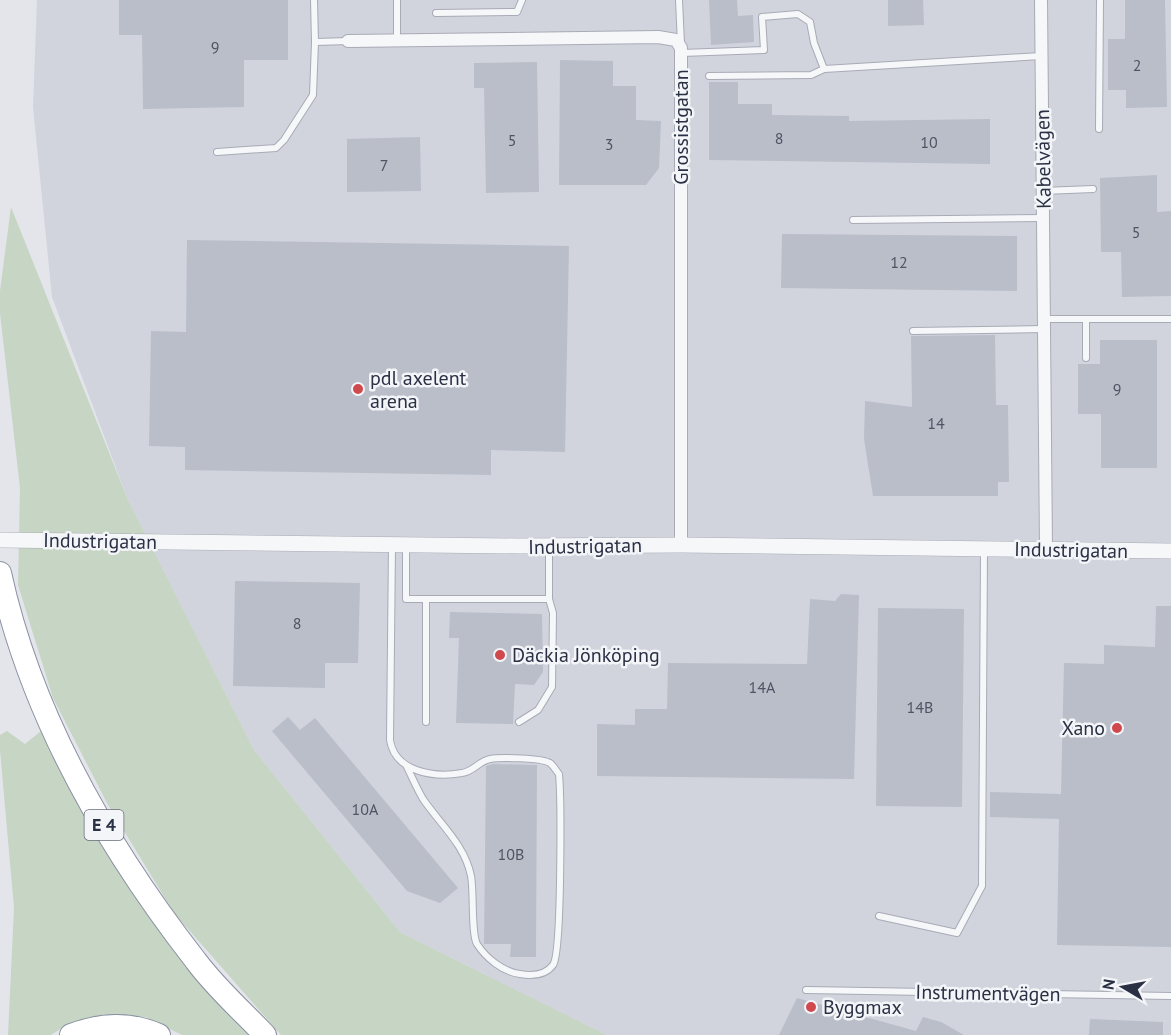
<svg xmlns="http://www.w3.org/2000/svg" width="1171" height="1035" viewBox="0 0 1171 1035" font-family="'PT Sans',sans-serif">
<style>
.built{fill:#d1d4dd}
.green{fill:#c6d5c4}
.building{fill:#babec9}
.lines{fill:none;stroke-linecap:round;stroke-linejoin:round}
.service-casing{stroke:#a8abb6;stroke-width:8}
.minor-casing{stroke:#a8abb6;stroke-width:14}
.tertiary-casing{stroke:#a8abb6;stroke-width:16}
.motorway-casing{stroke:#8a91a2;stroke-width:24}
.service{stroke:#f6f7f9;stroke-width:6}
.minor{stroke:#f6f7f9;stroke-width:12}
.tertiary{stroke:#f6f7f9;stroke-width:15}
.motorway{stroke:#fff;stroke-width:22}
.poi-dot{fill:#cf494d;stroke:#f3f5f8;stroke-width:2}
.labels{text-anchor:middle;stroke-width:5;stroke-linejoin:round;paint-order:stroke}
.number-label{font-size:16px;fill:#4f5465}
.shield{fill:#f3f5f8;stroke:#676c7a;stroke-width:1.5}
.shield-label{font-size:18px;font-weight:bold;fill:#2b3144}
.street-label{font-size:20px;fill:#2b3144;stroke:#f3f5f8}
.poi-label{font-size:20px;fill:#2b3144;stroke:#f3f5f8;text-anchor:start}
</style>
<rect width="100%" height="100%" fill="#e3e5eb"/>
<!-- built -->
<path class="built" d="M37 0H1171V1035H607L400 932 254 750 128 500 52 297 33 107Z"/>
<!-- green -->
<g class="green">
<path d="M11 207 128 500 254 750 400 932 607 1035H281L174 913 107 803 53 698 18 585 20 488 0 313V291Z"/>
<path d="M7 731 25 744 41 731 76 797 135 897 196 973 252 1035H182L146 1017 105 1014 68 1024 51 1035H8L14 908 0 750V735Z"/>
</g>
<!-- building -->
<g class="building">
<path d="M119 0H288V60H244V107L143 109 142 35H119Z"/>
<path d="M709 0H737L738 16 753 15 754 42 711 45Z"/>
<path d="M888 0H923L924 25 888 26Z"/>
<path d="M1125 0H1165L1167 107 1126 108V90H1108V39H1125Z"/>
<path d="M560 60 613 61V86H636V120L661 121 659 168 646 185H559Z"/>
<path d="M537 62 539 192 486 193 484 88H474V63Z"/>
<path d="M709 82H738V104H772V115L849 116V121L990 119V164L709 160Z"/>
<path d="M420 137 421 191 347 192V139Z"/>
<path d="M1157 175V212L1171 211V296L1122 297 1121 252H1101L1100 178Z"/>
<path d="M782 234 1017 236V291L781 288Z"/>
<path d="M187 240 569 246 565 452 491 450V475L185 470V447L149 446 151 331 186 332Z"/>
<path d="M995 335 996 405H1008L1009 482H998V496H873L864 439 865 401 912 407 911 336Z"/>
<path d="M1100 340H1157V468H1101V414H1078V364H1100Z"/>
<path d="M235 581 360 583 358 663H325V688L233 686Z"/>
<path d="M841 594 859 595 854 779 597 776V724L635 725V709H667L668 663 807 664 810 599 835 601Z"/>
<path d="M1156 606H1171V947L1057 945 1059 819 990 817V792L1061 794 1064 663 1104 664V645L1155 647Z"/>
<path d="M878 608 964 609 962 807 876 806Z"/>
<path d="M450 612 542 614 543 672 534 685 515 684 513 724 456 723 459 638H449Z"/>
<path d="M288 717 300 730 315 718 458 888 440 903 407 891 272 731Z"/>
<path d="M493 764 537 765 536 957H510L511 944H484L486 766Z"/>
<path d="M797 998 916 1031 923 1017 941 1022 964 1035H779Z"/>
<path d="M1090 1019 1163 1022V1035H1089Z"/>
</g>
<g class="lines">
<defs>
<g id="service">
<path d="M314 0 315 42 348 41"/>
<path d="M679 0 681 44"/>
<path d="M436 13 517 12 522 0"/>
<path d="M397 40V0"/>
<path d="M682 53 764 50 762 17 798 14 810 22 814 43 824 69 1041 56"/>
<path d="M709 76 811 75 824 69"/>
<path d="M1099 129 1100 0"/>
<path d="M217 152 276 148 284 140 313 95 315 42"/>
<path d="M1043 191 1093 189"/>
<path d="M853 220 1043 218"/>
<path d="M1045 319H1171"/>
<path d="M1086 319V358"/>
<path d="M913 331 1044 329"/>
<path d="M392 544 390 740C395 772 434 778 462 773 473 772 479 761 490 759 500 757 542 758 550 763 554 766 556 771 559 774 561 797 562 953 553 965 545 976 532 976 520 974 503 972 486 958 477 944 471 934 474 891 471 876 465 845 440 824 423 799 417 789 412 777 407 767"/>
<path d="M406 544V599H549V548"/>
<path d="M426 722V599"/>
<path d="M519 722 538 710 552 687 553 613 549 599"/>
<path d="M879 916 957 933 982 886 984 549"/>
<path d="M806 990 1171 996"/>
</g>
<g id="minor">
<path d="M1041 0 1046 549"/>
<path d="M348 41 658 37 676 40 681 48V545"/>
</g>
<path id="tertiary" d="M0 540 519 546 681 545 1171 551"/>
<g id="motorway">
<path d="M0 573C31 715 108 848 196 961 216 988 242 1011 265 1035"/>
<path d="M71 1035C101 1024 129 1022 159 1035"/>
</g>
</defs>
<!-- service casing -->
<use href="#service" class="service-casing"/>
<!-- minor casing -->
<use href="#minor" class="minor-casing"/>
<!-- tertiary casing -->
<use href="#tertiary" class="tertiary-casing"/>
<!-- motorway casing -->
<use href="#motorway" class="motorway-casing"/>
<!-- service -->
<use href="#service" class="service"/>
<!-- minor -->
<use href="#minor" class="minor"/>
<!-- tertiary -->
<use href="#tertiary" class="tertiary"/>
<!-- motorway -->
<use href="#motorway" class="motorway"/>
</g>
<!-- markers -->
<g class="poi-dot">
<circle cx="358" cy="389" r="6"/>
<circle cx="500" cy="655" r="6"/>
<circle cx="1117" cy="728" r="6"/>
<circle cx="811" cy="1007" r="6"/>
</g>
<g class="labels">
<!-- number labels -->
<g class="number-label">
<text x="215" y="53">9</text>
<text x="1137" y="71">2</text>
<text x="779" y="144">8</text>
<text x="512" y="146">5</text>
<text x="929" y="148">10</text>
<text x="609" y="150">3</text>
<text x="384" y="171">7</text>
<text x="1136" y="238">5</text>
<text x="899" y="268">12</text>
<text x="1117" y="395">9</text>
<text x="936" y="429">14</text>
<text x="297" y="629">8</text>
<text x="762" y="693">14A</text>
<text x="920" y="713">14B</text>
<text x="365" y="815">10A</text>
<text x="511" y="860">10B</text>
</g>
<!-- shield labels -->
<rect class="shield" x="84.5" y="810" width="39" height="30" rx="4.5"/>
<g class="shield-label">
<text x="104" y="831">E 4</text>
</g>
<!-- street labels -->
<g class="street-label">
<text transform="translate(681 127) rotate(-90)" y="7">Grossistgatan</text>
<text transform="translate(1043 159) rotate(-91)" y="7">Kabelvägen</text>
<text transform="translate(100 541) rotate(1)" y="7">Industrigatan</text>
<text transform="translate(585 546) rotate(-1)" y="7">Industrigatan</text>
<text transform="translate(1071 550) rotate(1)" y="7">Industrigatan</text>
<text transform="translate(988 993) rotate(1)" y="7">Instrumentvägen</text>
</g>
<!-- poi labels -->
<g class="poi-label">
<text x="370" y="385">pdl axelent<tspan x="370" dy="23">arena</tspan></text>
<text x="512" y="662">Däckia Jönköping</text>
<text x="1105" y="735" text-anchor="end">Xano</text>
<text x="823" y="1014">Byggmax</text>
</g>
</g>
<!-- north arrow -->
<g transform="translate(1123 987) rotate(280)" stroke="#f3f5f8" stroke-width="4.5" paint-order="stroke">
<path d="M0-4.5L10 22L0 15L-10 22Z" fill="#2b3144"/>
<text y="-9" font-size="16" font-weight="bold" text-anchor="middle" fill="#2b3144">N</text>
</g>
</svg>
